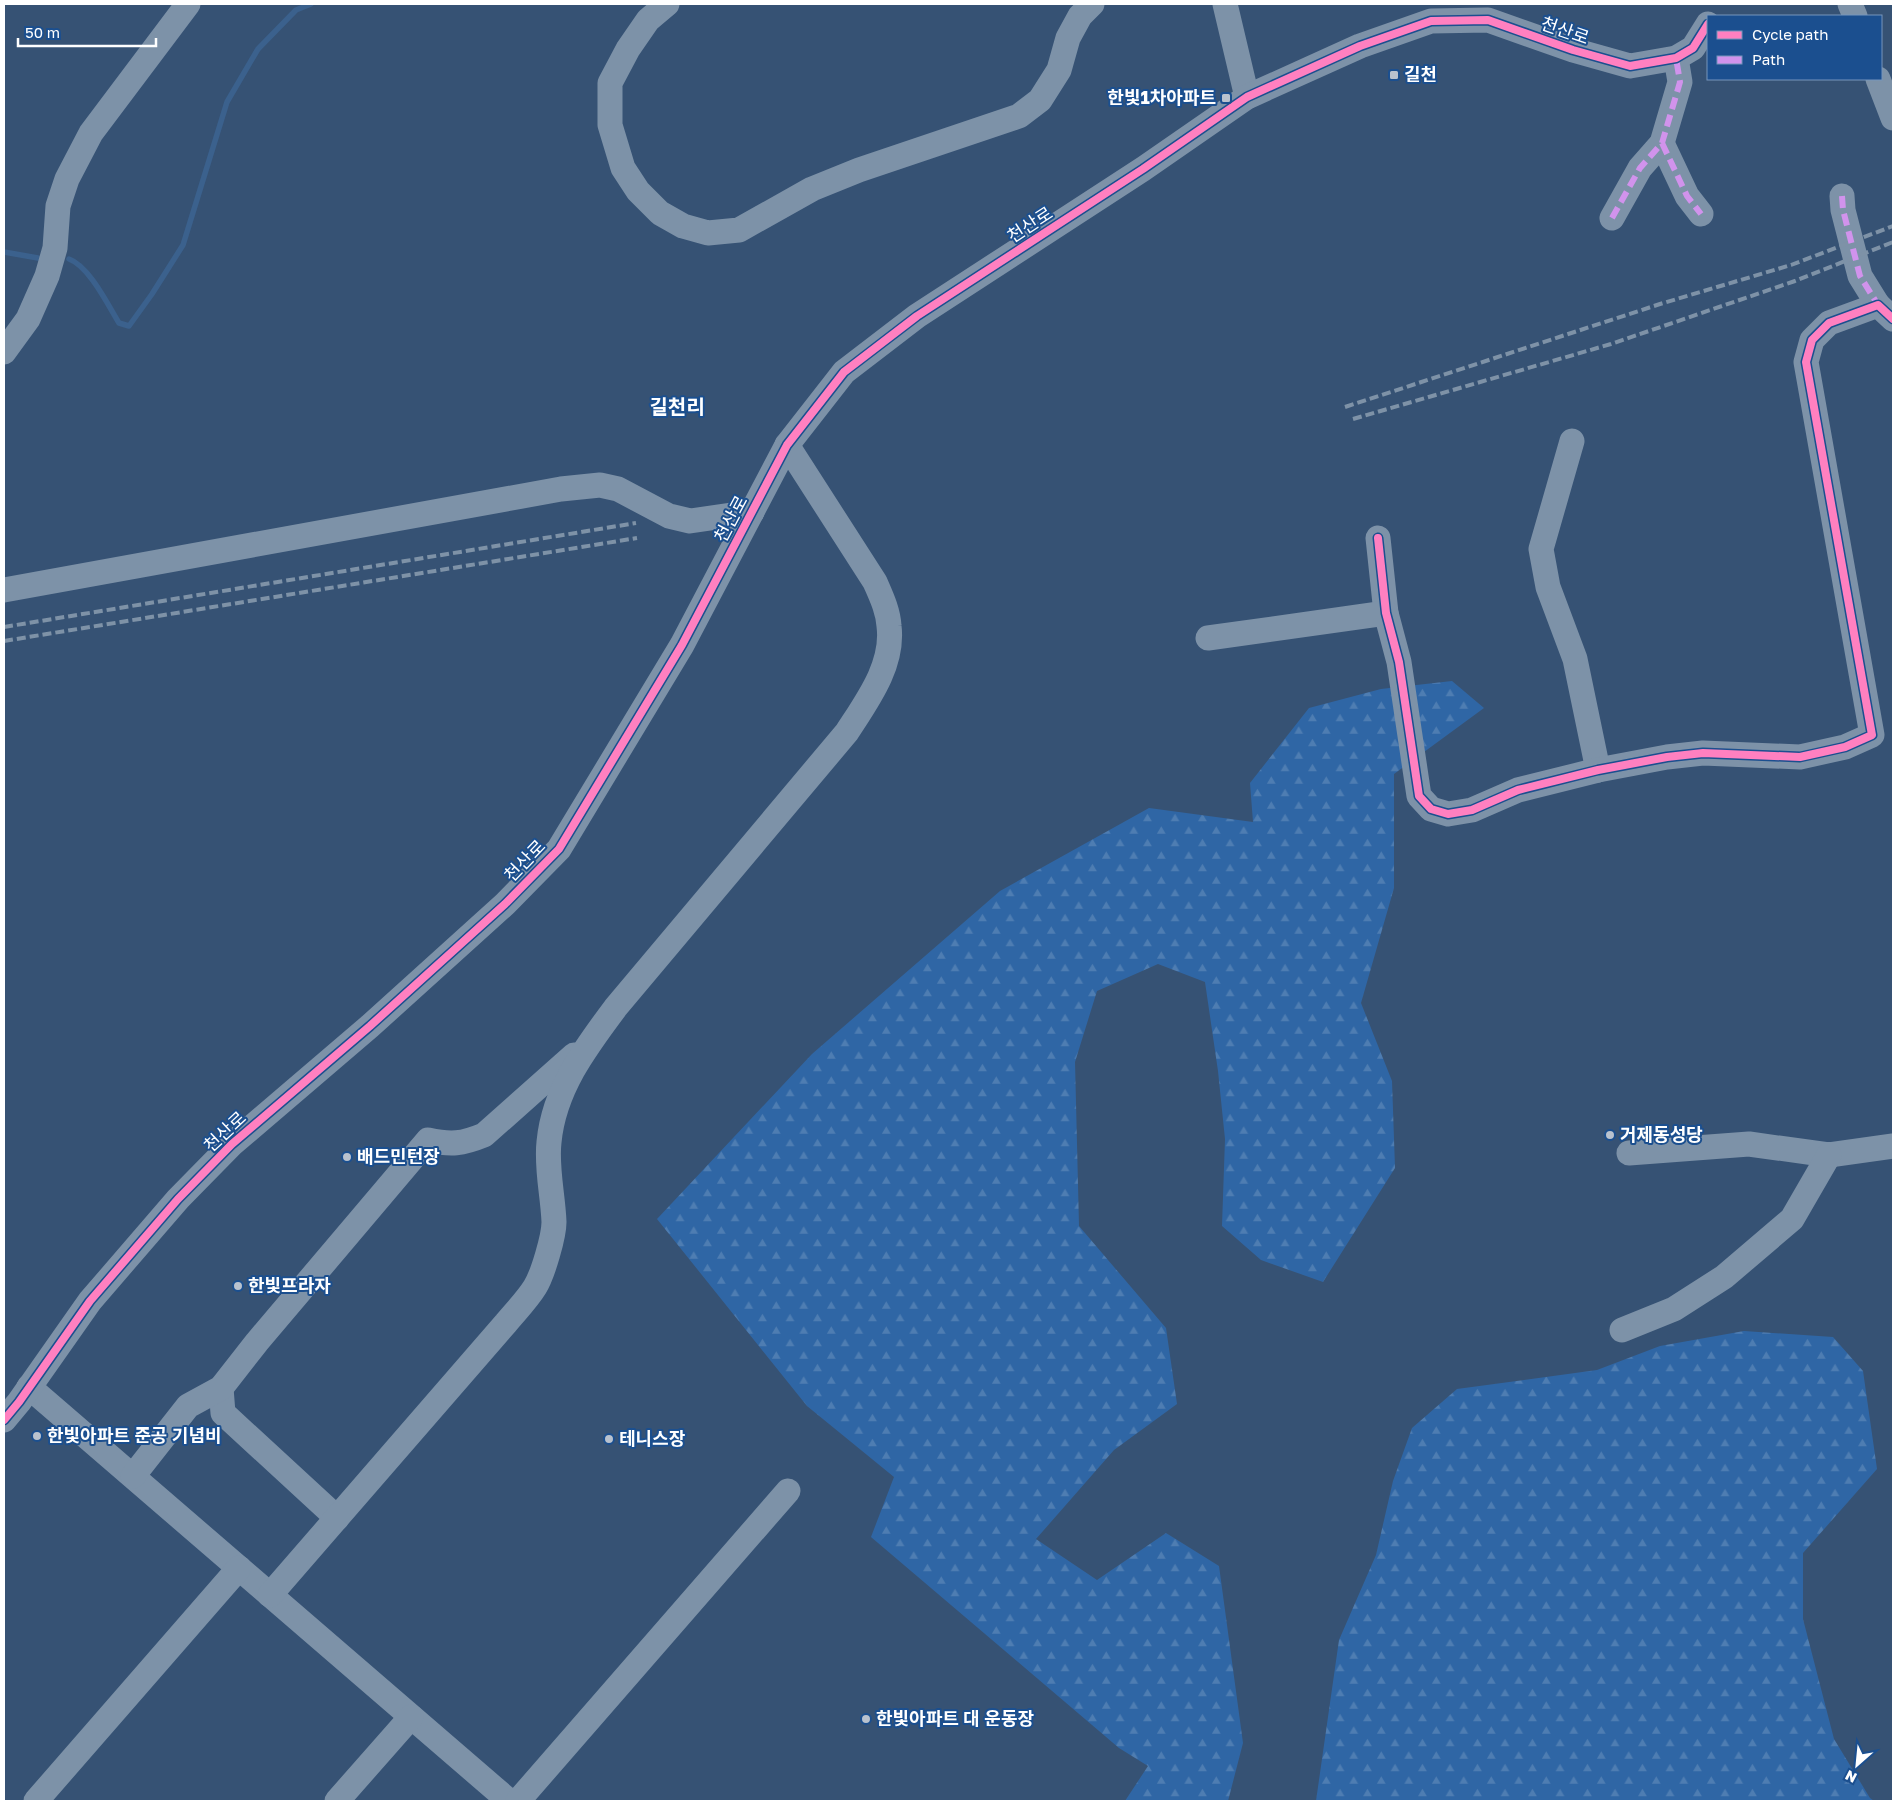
<svg xmlns="http://www.w3.org/2000/svg" width="1897" height="1805" viewBox="0 0 1897 1805" font-family="'Golos Text','Noto Sans KR',sans-serif">
<style>
.forest{fill:url(#forest-firs)}
.lines{fill:none;stroke-linecap:round;stroke-linejoin:round}
.stream{stroke:#3b618d;stroke-width:5.5}
.minor{stroke:#7d92a8;stroke-width:25}
.rail{stroke:#7e92a7;stroke-width:4;stroke-dasharray:9 4;stroke-linecap:butt}
.quiet{stroke:#d193ec;stroke-width:6;stroke-dasharray:12 6;stroke-linecap:butt}
.cycleway-casing{stroke:#1b4f8f;stroke-width:11}
.cycleway{stroke:#ff80c0;stroke-width:8}
.poi-dot{fill:#b9c2ce;stroke:#1b4f8f;stroke-width:2}
.labels{text-anchor:middle;stroke-width:4;stroke-linejoin:round;paint-order:stroke}
.street-label{font-size:18px;fill:#fff;stroke:#1b4f8f}
.poi-label{font-size:18px;font-weight:bold;fill:#fff;stroke:#1b4f8f;text-anchor:start}
.quarter-label{font-size:20px;font-weight:bold;fill:#fff;stroke:#1b4f8f}
</style>
<defs>
<pattern id="forest-firs" width="22" height="20" patternUnits="userSpaceOnUse" patternTransform="scale(1.25)"><rect width="22" height="20" fill="#2f66a5"/><path d="M5 1l3.5 6h-7zM16 11l3.5 6h-7z" fill="#4e7db2"/></pattern>
</defs>
<rect width="100%" height="100%" fill="#365274"/>
<!-- forest -->
<g class="forest">
<path d="M1452 681 1484 708 1394 774V888L1361 1003 1392 1081 1395 1168 1323 1282 1261 1260 1222 1226 1225 1139 1218 1071 1205 982 1158 964 1097 991 1075 1062 1079 1226 1166 1328 1177 1404 1114 1450 1036 1539 1097 1580 1166 1533 1219 1566 1243 1743 1228 1801H1125L1148 1766 1119 1748 871 1537 894 1477 807 1406 657 1219 812 1054 1000 891 1149 808 1253 822 1250 783 1309 708 1381 689Z"/>
<path d="M1744 1331 1833 1337 1863 1371 1877 1469 1803 1553V1619L1834 1739 1870 1798 1874 1801H1316L1339 1640 1376 1555 1393 1481 1412 1428 1457 1389 1597 1370 1660 1346Z"/>
</g>
<g class="lines">
<!-- stream -->
<g class="stream">
<path d="M4 252 38 258"/>
<path d="M69 259C89 266 108 305 119 323L129 326 152 294 183 245 227 102 258 49 296 10 311 4"/>
</g>
<!-- minor -->
<g class="minor">
<path d="M667 4 648 20 628 49 610 83V125L623 168 638 191 660 213 683 226 708 233 739 230 812 189 859 170 1019 116 1040 100 1059 70 1068 38 1080 16 1092 4"/>
<path d="M1225 4 1247 97"/>
<path d="M1850 4 1855 16"/>
<path d="M1878 79 1893 118"/>
<path d="M1662 143 1687 196 1701 214"/>
<path d="M1842 196 1843 210 1860 276 1878 305"/>
<path d="M1612 218 1640 168 1662 143 1680 82 1676 58"/>
<path d="M4 352 28 319 47 276 55 248 58 206 67 179 91 133 188 4"/>
<path d="M1572 441 1541 549 1548 587 1575 659 1598 770"/>
<path d="M1378 538 1386 613 1399 662 1419 796 1431 809 1448 814 1472 810 1518 790 1598 770 1667 757 1703 753 1800 757 1845 747 1872 735 1806 362 1812 340 1829 323 1878 305 1893 319"/>
<path d="M4 590 561 489 600 485 618 489 669 516 690 521 752 512"/>
<path d="M1208 638 1386 613"/>
<path d="M1629 1153 1749 1144 1829 1155 1893 1146"/>
<path d="M1622 1330 1674 1309 1724 1277 1792 1219 1829 1155"/>
<path d="M29 1387 509 1801"/>
<path d="M221 1388 223 1413 337 1518"/>
<path d="M4 1420 19 1402 90 1301 178 1199 232 1144 370 1026 505 904 559 849 682 645 787 445 844 372 917 316 1143 169 1247 97 1360 46 1431 21 1488 20 1573 50 1630 66 1676 58 1693 48 1708 24"/>
<path d="M133 1476 188 1406 221 1388 257 1342 428 1140C451 1145 462 1144 484 1135L574 1055"/>
<path d="M270 1595 506 1323C515 1312 527 1300 535 1287 543 1274 554 1236 554 1222 553 1195 546 1168 549 1142 554 1089 586 1047 616 1007L847 732C867 701 894 665 889 626 888 610 881 596 875 582L787 445"/>
<path d="M36 1801 239 1568"/>
<path d="M337 1801 411 1717"/>
<path d="M518 1801 788 1491"/>
</g>
<!-- rail -->
<g class="rail">
<path d="M1345 407 1660 304 1791 265 1893 226"/>
<path d="M1353 419 1611 344 1795 281 1893 242"/>
<path d="M4 627 636 523"/>
<path d="M4 641 637 538"/>
</g>
<!-- quiet -->
<g class="quiet">
<path d="M1662 143 1687 196 1701 214"/>
<path d="M1842 196 1843 210 1860 276 1878 305"/>
<path d="M1612 218 1640 168 1662 143 1680 82 1676 58"/>
</g>
<defs>
<g id="cycleway">
<path d="M1378 538 1386 613 1399 662 1419 796 1431 809 1448 814 1472 810 1518 790 1598 770 1667 757 1703 753 1800 757 1845 747 1872 735 1806 362 1812 340 1829 323 1878 305 1893 319"/>
<path d="M4 1420 19 1402 90 1301 178 1199 232 1144 370 1026 505 904 559 849 682 645 787 445 844 372 917 316 1143 169 1247 97 1360 46 1431 21 1488 20 1573 50 1630 66 1676 58 1693 48 1708 24"/>
</g>
</defs>
<!-- cycleway casing -->
<use href="#cycleway" class="cycleway-casing"/>
<!-- cycleway -->
<use href="#cycleway" class="cycleway"/>
</g>
<!-- markers -->
<g class="poi-dot">
<rect x="1389" y="70" width="10" height="10" rx="2.5"/>
<rect x="1221" y="93" width="10" height="10" rx="2.5"/>
<circle cx="1610" cy="1135" r="5"/>
<circle cx="347" cy="1157" r="5"/>
<circle cx="238" cy="1286" r="5"/>
<circle cx="37" cy="1436" r="5"/>
<circle cx="609" cy="1439" r="5"/>
<circle cx="866" cy="1719" r="5"/>
</g>
<g class="labels">
<!-- street labels -->
<g class="street-label">
<text transform="translate(1565 31) rotate(19)" y="6">천산로</text>
<text transform="translate(1030 225) rotate(-33)" y="6">천산로</text>
<text transform="translate(731 519) rotate(-62)" y="6">천산로</text>
<text transform="translate(525 861) rotate(-46)" y="6">천산로</text>
<text transform="translate(225 1132) rotate(-43)" y="6">천산로</text>
</g>
<!-- poi labels -->
<g class="poi-label">
<text x="1404" y="81">길천</text>
<text x="1216" y="104" text-anchor="end">한빛1차아파트</text>
<text x="1620" y="1141">거제동성당</text>
<text x="357" y="1163">배드민턴장</text>
<text x="248" y="1292">한빛프라자</text>
<text x="47" y="1442">한빛아파트 준공 기념비</text>
<text x="619" y="1445">테니스장</text>
<text x="876" y="1725">한빛아파트 대 운동장</text>
</g>
<!-- quarter labels -->
<g class="quarter-label">
<text x="677" y="414">길천리</text>
</g>
</g>
<!-- border -->
<rect width="1897" height="1805" fill="none" stroke="#ffffff" stroke-width="10"/>
<!-- legend -->
<rect x="1707" y="15" width="175" height="65" fill="#1b4f8f" stroke="#7695bc"/>
<rect x="1717" y="31" width="25" height="8" fill="#ff80c0" stroke="#7695bc"/>
<text x="1752" y="40" font-size="15" fill="#ffffff">Cycle path</text>
<rect x="1717" y="56" width="25" height="8" fill="#d193ec" stroke="#7695bc"/>
<text x="1752" y="65" font-size="15" fill="#ffffff">Path</text>
<!-- north arrow -->
<g transform="translate(1857 1765) rotate(207)" stroke="#1b4f8f" stroke-width="4" paint-order="stroke">
<path d="M0-4L9 19L0 12L-9 19Z" fill="#ffffff"/>
<text y="-8" font-size="14" font-weight="bold" text-anchor="middle" fill="#ffffff">N</text>
</g>
<!-- scale -->
<path d="M18 38v8h138v-8" fill="none" stroke="#ffffff" stroke-width="2.5"/>
<text x="25" y="38" font-size="15" fill="#ffffff" stroke="#1b4f8f" stroke-width="4" paint-order="stroke">50 m</text>
</svg>
